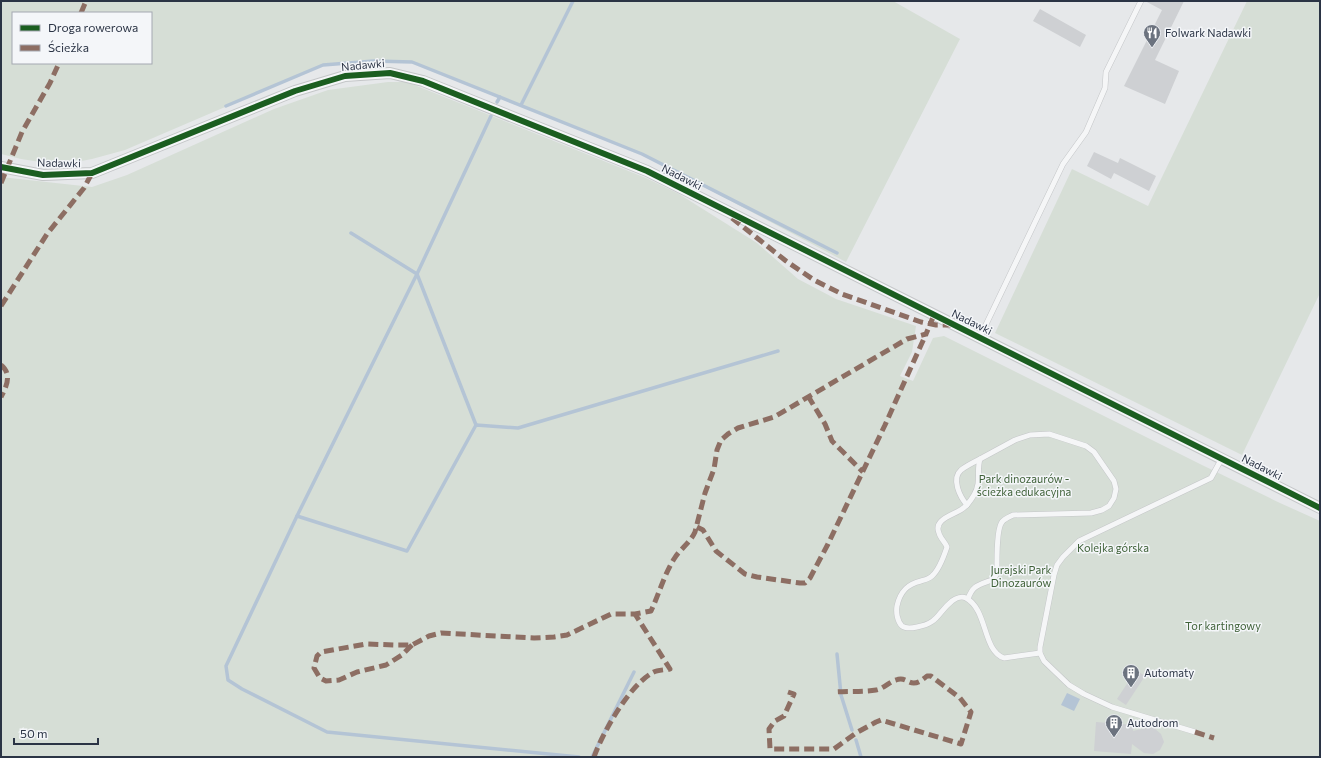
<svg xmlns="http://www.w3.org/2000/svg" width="1321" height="758" viewBox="0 0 1321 758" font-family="Commissioner,sans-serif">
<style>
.green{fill:#d6ded6;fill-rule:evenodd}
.water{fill:#b4c4d5}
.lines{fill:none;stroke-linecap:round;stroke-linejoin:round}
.stream{stroke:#b4c4d5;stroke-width:3.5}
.building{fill:#ced0d3}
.lane-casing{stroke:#c4c6c8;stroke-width:6}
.street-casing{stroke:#c4c6c8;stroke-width:12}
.lane{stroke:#f5f6f7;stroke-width:5}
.street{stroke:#f5f6f7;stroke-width:10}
.quiet{stroke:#8d6e63;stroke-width:5;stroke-dasharray:10 5;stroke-linecap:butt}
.cycleway-casing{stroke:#f4f6f9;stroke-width:8}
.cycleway{stroke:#1b5e20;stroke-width:6}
.labels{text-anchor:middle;stroke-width:3;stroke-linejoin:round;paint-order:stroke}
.poi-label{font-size:11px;fill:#2b3445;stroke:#f4f6f9;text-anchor:start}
.street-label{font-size:11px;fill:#2b3445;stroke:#f4f6f9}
.park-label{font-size:11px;fill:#3f6138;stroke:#f4f6f9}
</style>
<rect width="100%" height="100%" fill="#e6e8ea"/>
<!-- green -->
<g class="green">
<path d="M1 1H893L960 39 846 262 642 154 412 62 323 65 125 150 92 159 60 165 21 159 1 154ZM13 13H151V63H13Z"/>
<path d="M1247 1H1320V293L1242 455 995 333 1072 169 1148 206Z"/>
<path d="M388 82H407L646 178 679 194 757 243 798 279 836 299 916 326 912 352 900 376 913 381 933 338 944 336 1202 465 1280 503 1320 521V757H1V177L92 187 127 175 274 109 328 90Z"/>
</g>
<!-- water -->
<path class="water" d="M1067 693 1080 699 1074 711 1061 705Z"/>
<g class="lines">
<!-- stream -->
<g class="stream">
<path d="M497 102 500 97"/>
<path d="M521 105 573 1"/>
<path d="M226 106 323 65 374 61 412 62 642 154 837 253"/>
<path d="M491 116 417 274 297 516 226 666 228 680 242 689 327 732 579 757"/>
<path d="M351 233 417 274 476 425"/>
<path d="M297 516 407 551 476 425 518 428 778 351"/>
<path d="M837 654 841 695 852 730"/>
<path d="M856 740 861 757"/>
<path d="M592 757 634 672"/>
</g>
</g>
<!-- building -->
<g class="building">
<path d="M1145 1H1184L1155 60 1179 71 1165 104 1124 86 1162 10Z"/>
<path d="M1040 9 1086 35 1080 47 1033 21Z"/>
<path d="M1094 152 1118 163 1120 158 1156 176 1149 191 1114 173 1111 179 1087 166Z"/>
<path d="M1136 670 1145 676 1126 705 1117 699Z"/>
<path d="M1096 722 1134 725 1133 731 1150 727 1154 728 1161 734 1164 742 1160 750 1153 754 1144 753 1132 744 1131 754 1094 751Z"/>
</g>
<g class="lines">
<defs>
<g id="lane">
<path d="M980 337 1063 164 1086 132 1105 88 1106 72 1141 1"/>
<path d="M967 505C960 497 951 479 961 470 966 466 974 462 980 459"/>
<path d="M968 599C973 584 980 585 994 579L997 573C997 562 996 529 1002 522 1004 519 1009 517 1013 515L1091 513 1102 510 1109 506 1114 498 1116 489 1114 481 1094 452 1086 446 1049 434 1030 435 1015 440 980 459C976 472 982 481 974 495 971 500 967 506 962 509 954 515 933 519 939 533 940 538 945 542 947 547 944 556 939 570 932 576 929 579 924 580 921 581 907 584 900 592 897 606 896 612 897 621 902 626 906 629 912 628 917 627 939 623 937 613 952 601 956 598 962 596 966 598 988 610 982 650 1004 658L1040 653"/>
<path d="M1195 732 1112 707 1084 694 1069 685 1044 661 1040 653V647L1054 575 1057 565 1063 557 1079 541 1211 478 1222 458"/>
</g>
<path id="street" d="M1 167 43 175 92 173 295 91 345 76 390 73 423 81 647 171 1320 508"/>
</defs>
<!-- lane casing -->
<use href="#lane" class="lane-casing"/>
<!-- street casing -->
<use href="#street" class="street-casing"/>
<!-- lane -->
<use href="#lane" class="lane"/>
<!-- street -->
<use href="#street" class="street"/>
<!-- quiet -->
<g class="quiet">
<path d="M81 13 86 1"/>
<path d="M1 183 22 132 50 83 59 63"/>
<path d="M732 218 786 261 814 280 842 294 921 322 936 325H951"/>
<path d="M1 306 47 234 84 188 92 173"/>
<path d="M1 365C12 374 7 386 1 397"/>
<path d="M808 396 825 424 832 441 863 472"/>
<path d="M697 527 703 530 716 551 745 574 757 577 800 583H805L810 578 828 544 885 425 926 334"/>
<path d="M412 645 402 655 386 665 357 672 339 680 326 681 320 678 314 668 317 656 321 652 366 644 397 645H412L429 636 441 633 534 638 554 637 567 635 611 614H635L651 611C659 594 664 575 674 559 680 549 690 543 695 532L705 493 714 469 717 450 721 440 728 434 738 428 774 417 907 339 926 334 934 315"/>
<path d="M788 692 794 694 784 716 775 721 769 729 770 749H834L856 733 876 722 881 720 961 744 971 712 960 698 931 676H927C909 692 909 675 896 680 889 682 883 689 876 690 863 692 849 691 835 692"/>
<path d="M1195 732 1214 738"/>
<path d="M594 757C603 732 629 686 652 673 656 670 664 670 670 669L635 614"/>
</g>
<defs>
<path id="cycleway" d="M1 167 43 175 92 173 295 91 345 76 390 73 423 81 647 171 1320 508"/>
</defs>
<!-- cycleway casing -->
<use href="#cycleway" class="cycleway-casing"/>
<!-- cycleway -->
<use href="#cycleway" class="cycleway"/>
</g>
<!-- icons -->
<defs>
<symbol id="restaurant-pin" viewBox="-11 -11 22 30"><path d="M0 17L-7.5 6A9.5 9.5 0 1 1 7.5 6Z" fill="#6c737f" stroke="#f4f6f9"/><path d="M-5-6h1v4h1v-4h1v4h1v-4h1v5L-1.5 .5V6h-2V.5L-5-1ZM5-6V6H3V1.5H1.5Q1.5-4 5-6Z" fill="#fff"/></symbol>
<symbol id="building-pin" viewBox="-11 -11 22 30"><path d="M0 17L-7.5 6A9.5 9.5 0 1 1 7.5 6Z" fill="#6c737f" stroke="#f4f6f9"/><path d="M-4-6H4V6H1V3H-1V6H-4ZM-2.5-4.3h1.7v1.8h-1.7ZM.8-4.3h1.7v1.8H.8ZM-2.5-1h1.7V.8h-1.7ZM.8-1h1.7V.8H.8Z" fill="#fff"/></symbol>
</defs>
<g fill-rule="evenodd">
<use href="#restaurant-pin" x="1142" y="23" width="20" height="27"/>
<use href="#building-pin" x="1121" y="663" width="20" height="27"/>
<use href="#building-pin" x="1104" y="713" width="20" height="27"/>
</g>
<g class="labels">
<!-- poi labels -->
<g class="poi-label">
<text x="1165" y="37">Folwark Nadawki</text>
<text x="1144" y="677">Automaty</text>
<text x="1127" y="727">Autodrom</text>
</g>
<!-- street labels -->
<g class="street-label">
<text transform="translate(363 65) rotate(-5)" y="4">Nadawki</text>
<text transform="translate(59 163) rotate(1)" y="4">Nadawki</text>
<text transform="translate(682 177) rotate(27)" y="4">Nadawki</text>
<text transform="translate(972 322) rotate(26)" y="4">Nadawki</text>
<text transform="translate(1262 467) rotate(27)" y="4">Nadawki</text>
</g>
<!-- park labels -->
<g class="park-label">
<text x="1024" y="483">Park dinozaurów -<tspan x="1024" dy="13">ścieżka edukacyjna</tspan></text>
<text x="1113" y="552">Kolejka górska</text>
<text x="1021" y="574">Jurajski Park<tspan x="1021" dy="13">Dinozaurów</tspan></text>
<text x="1223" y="630">Tor kartingowy</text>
</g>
</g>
<!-- border -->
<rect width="1321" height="758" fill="none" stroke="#2b3445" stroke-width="4"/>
<!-- legend -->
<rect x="12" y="12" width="140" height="52" fill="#f4f6f9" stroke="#a4a8b1"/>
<rect x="20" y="25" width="20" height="6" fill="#1b5e20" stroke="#a4a8b1"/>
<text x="48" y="32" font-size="12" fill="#2b3445">Droga rowerowa</text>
<rect x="20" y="45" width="20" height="6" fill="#8d6e63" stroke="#a4a8b1"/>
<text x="48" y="52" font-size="12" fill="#2b3445">Ścieżka</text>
<!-- scale -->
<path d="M14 738v6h84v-6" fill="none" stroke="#2b3445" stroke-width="2"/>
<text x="20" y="738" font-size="12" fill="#2b3445" stroke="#f4f6f9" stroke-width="3" paint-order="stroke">50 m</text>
</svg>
